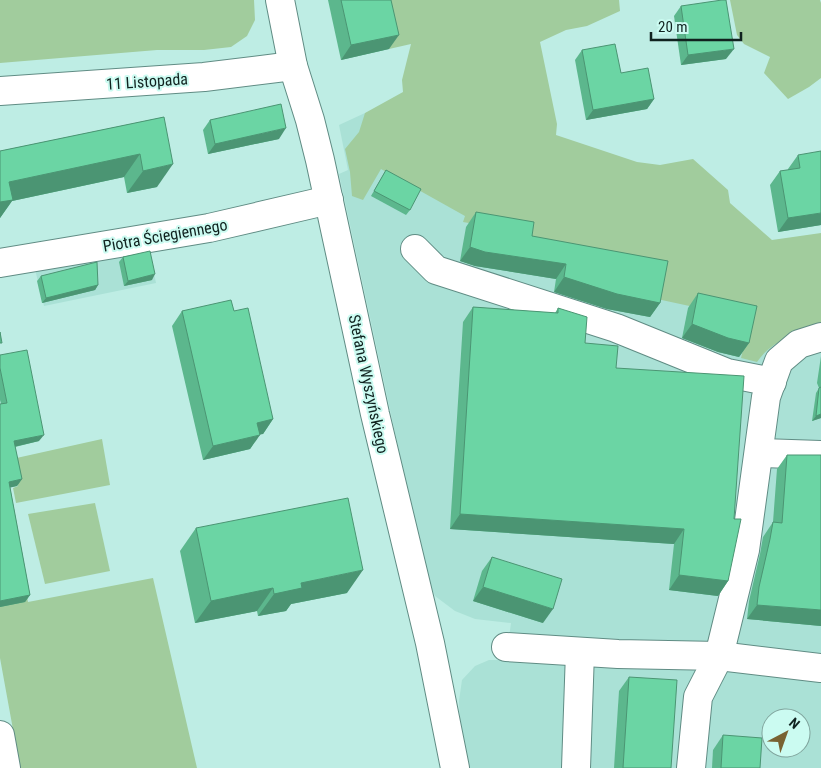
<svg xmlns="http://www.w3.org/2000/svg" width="821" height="768" viewBox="0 0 821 768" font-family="'Roboto Condensed',sans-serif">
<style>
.built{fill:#aae1d6;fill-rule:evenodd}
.green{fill:#a1cc9d}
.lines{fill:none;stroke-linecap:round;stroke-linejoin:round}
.minor-casing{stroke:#608c84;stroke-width:30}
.minor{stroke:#fff;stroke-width:28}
.wall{fill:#5cb78d}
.shaded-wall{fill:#4b9573}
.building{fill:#6bd5a4;stroke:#4b9573}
.labels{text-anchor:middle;stroke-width:4;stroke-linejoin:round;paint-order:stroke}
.street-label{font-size:16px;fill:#10221f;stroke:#cbfbf1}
</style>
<rect width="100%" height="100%" fill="#beede4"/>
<!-- built -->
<g class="built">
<path d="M365 113 509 192 821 260V768H468L460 732 459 701 462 680 475 666 489 660H506L511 623 475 619 455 611 435 596 426 576 339 174 348 170 339 125ZM771 718H801V748H771Z"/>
<path d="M147 239 156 283 44 306 32 257Z"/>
</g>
<!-- green -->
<g class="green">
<path d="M0 0H254L255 20 247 36 231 47 204 50H157L0 63Z"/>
<path d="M378 0H619L620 11 587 26 566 30 540 42 557 124 556 135 637 162 660 165 693 159 728 190 730 203 772 240 821 233V329C795 335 773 339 757 362L741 358 750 319 657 299 526 248 528 233 463 222 465 216 381 169 363 200 352 196 350 172 345 149 359 132 365 113 403 92 402 80 411 44 389 49Z"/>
<path d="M730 0H820L821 3V78L809 87 788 99 764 73 770 57 744 44 737 35Z"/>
<path d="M102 439 110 485 16 503 13 488 18 486 12 459Z"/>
<path d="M95 503 110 571 45 584 28 514Z"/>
<path d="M22 568 28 602 153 578 197 768H20L0 658V572Z"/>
</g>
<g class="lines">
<defs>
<g id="minor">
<path d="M280 0 293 66 310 120 320 160 375 414 430 643 455 768"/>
<path d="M0 91 204 77 293 66"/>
<path d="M415 249 436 270 616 328 727 373 772 382"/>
<path d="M0 263 209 228 329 200"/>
<path d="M759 453 821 455"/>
<path d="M506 647 618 654 719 656 821 668"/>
<path d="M0 735 6 768"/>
<path d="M576 768 580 652"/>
<path d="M691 768 698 697 719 656 745 550 766 397 779 361 799 344 821 337"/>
</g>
</defs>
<!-- minor casing -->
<use href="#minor" class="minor-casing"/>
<!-- minor -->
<use href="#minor" class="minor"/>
</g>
<!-- wall -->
<g class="wall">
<path d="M328 0H391L389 49 341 60Z"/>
<path d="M681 6 726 59 681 65 674 16Z"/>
<path d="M582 50 621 73 654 99 647 109 586 120 575 60Z"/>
<path d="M164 117 157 187 127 193 124 177 12 201 0 218V151Z"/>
<path d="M210 120 279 139 208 154 203 130Z"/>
<path d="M798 155 821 225 778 232 770 185 780 171 788 170V169Z"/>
<path d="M386 170 410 210 406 215 371 196Z"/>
<path d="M476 212 532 236 660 303 650 317 607 309 554 292 556 279 475 266 460 261 466 227Z"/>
<path d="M123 257 152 280 124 286 119 262Z"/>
<path d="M41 276 98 285 95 290 42 303 37 281Z"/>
<path d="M698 293 749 343 739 357 718 352 682 338 688 308Z"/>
<path d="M473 307 555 313 558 308 585 343 616 368 728 581 718 596 669 590 674 544 450 529 463 322Z"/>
<path d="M182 311H234L273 419 263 434H260L250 449 203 460 172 326Z"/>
<path d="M0 355 39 441 15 447 22 479 17 486 10 487 30 595 25 602 0 607V404H1L0 400Z"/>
<path d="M821 356V418L812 421 816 393 819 388 817 383Z"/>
<path d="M787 455 821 626 747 619 749 601 760 554 763 537 773 522 777 469Z"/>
<path d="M196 528 347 593 291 604 286 611 258 616 257 611 195 623 180 551Z"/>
<path d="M492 557 543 623 473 601 482 571Z"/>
<path d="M629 677 671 768H614L619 691Z"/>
<path d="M723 735 760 768H712L713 750Z"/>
</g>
<!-- shaded-wall -->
<g class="shaded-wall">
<path d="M399 35 389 49 341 60 351 45Z"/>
<path d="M734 49 726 59 681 65 688 55Z"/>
<path d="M654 99 647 109 586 120 593 110Z"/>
<path d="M286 128 279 139 208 154 215 144Z"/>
<path d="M140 154 124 177 12 201 0 218V195L9 182Z"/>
<path d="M173 164 157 187 127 193 143 171Z"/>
<path d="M821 213V225L778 232 788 218Z"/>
<path d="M470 247 566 264 556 279 475 266 460 261Z"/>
<path d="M155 274 152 280 124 286 128 281Z"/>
<path d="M564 277 660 303 650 317 607 309 554 292Z"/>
<path d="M98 285 95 290 42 303 46 298Z"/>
<path d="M692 324 749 343 739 357 718 352 682 338Z"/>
<path d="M821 414V418L812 421 816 416Z"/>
<path d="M273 419 263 434 247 437 257 423Z"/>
<path d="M44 435 39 441 9 448 14 441Z"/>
<path d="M260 435 250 449 203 460 213 446Z"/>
<path d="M22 479 17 486 4 489 9 482Z"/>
<path d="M460 514 684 529 674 544 450 529Z"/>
<path d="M363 570 347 593 291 604 286 611 258 616 274 594 301 583Z"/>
<path d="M679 575 728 581 718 596 669 590Z"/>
<path d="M483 587 553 609 543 623 473 601Z"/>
<path d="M273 588 257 611 195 623 211 601Z"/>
<path d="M30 595 25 602 0 607V601Z"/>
<path d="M757 605 821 610V626L747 619Z"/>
</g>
<!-- building -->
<g class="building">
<path d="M341 0H391L399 35 351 45Z"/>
<path d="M722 0H726L734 49 688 55 681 6Z"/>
<path d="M615 44 621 73 648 68 654 99 593 110 582 50Z"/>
<path d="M281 104 286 128 215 144 210 120Z"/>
<path d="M164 117 173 164 143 171 140 154 9 182 13 200 0 202V151Z"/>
<path d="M821 151V213L788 218 780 171 800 168 798 155Z"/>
<path d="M386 170 421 189 410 210 374 191Z"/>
<path d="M476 212 534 222 532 236 668 261 660 303 617 294 564 277 566 264 485 252 470 247Z"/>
<path d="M150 251 155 274 128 281 123 257Z"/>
<path d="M97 262 98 285 46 298 41 276Z"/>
<path d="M698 293 757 306 749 343 728 338 692 324Z"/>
<path d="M231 300 234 311 248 308 273 419 257 423 260 435 213 446 182 311Z"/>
<path d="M473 307 558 313V308L587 317 585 343 618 346 616 368 744 376 734 519H741L728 581 679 575 684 529 460 514Z"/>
<path d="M0 332 2 343H0Z"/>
<path d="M27 350 44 435 14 441 22 479 9 482 30 595 0 601V404L7 403 0 368V355Z"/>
<path d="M821 387V414L816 416 819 388Z"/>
<path d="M787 455H821V610L757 605 759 587 770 539 773 522 782 523Z"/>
<path d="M348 498 363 570 301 583 302 588 274 594 273 588 211 601 196 528Z"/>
<path d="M492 557 562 579 553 609 483 587Z"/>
<path d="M629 677 677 680 671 768H623Z"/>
<path d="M723 735 762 738 760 768H721Z"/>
</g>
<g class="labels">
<!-- street labels -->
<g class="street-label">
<text transform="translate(147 81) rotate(-4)" y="6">11 Listopada</text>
<text transform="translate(165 235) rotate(-10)" y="6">Piotra Ściegiennego</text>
<text transform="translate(369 384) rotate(78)" y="6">Stefana Wyszyńskiego</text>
</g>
</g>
<!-- north arrow -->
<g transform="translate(786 733) rotate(41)"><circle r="24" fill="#cbfbf1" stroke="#80a49d"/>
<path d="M0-4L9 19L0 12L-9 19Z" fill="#796232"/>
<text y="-8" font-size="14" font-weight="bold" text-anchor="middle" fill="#10221f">N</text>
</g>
<!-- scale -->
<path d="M651 32v8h90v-8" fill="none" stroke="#10221f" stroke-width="2.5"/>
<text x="658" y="32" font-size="15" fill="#10221f" stroke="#cbfbf1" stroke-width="4" paint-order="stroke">20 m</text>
</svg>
